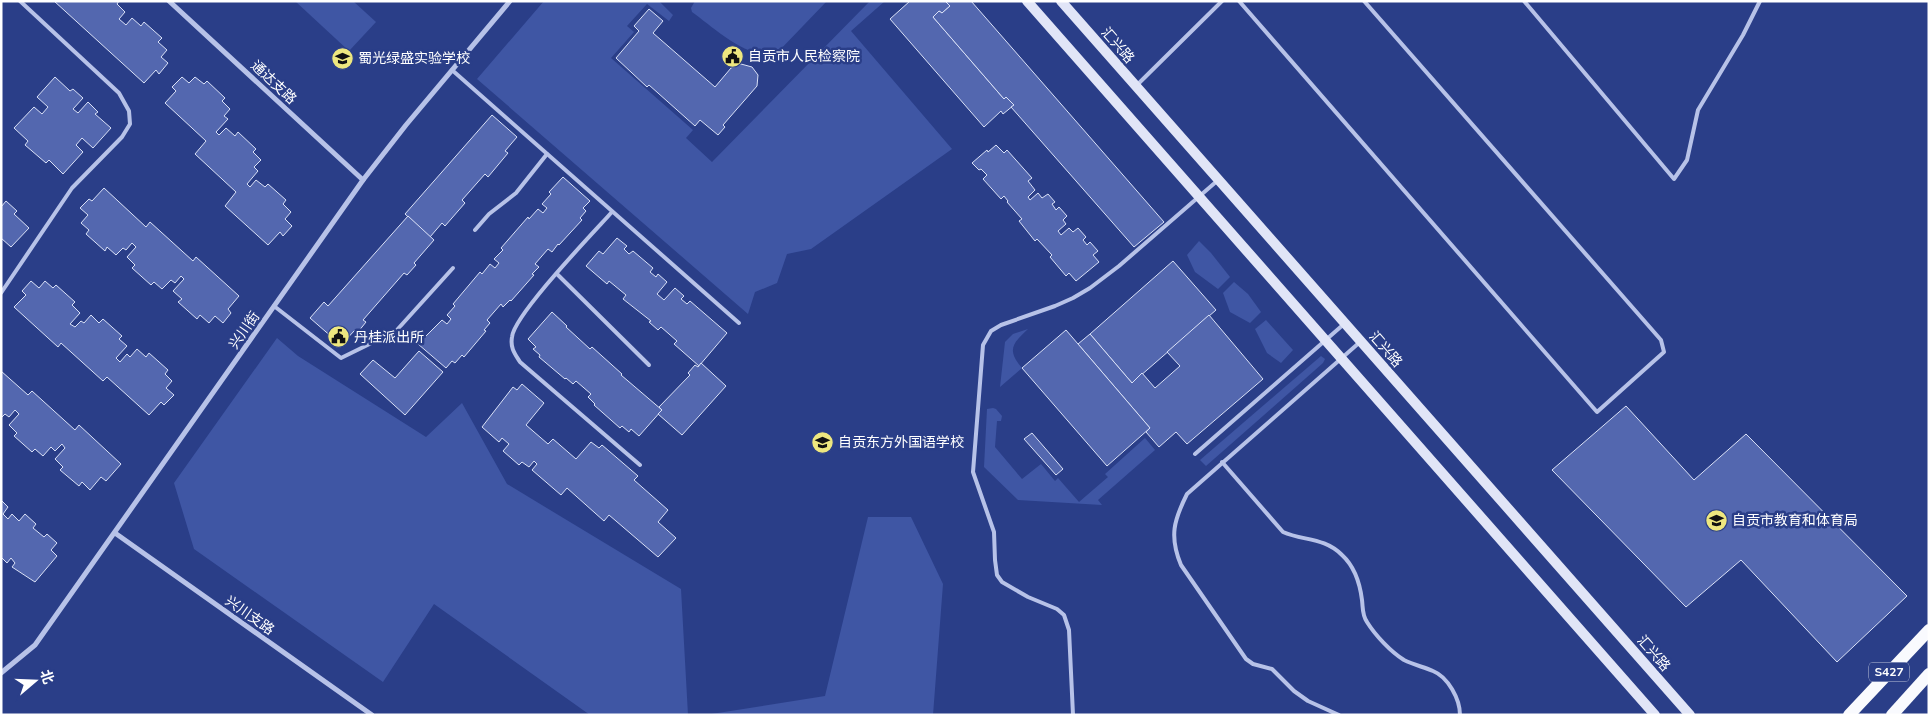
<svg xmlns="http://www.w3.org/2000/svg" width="1930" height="716" viewBox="0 0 1930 716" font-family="'Nunito Sans','Noto Sans SC',sans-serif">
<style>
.green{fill:#3f56a4}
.building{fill:#5367af;stroke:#dae1f7}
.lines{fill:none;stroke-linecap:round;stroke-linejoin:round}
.lane{stroke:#b7c2e8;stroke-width:4}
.street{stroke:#b7c2e8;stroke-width:5}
.secondary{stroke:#e1e5f7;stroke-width:10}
.primary{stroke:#f9fafe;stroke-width:12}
.labels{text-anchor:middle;stroke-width:5;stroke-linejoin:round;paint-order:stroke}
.shield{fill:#2a3e88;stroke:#bfc5db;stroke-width:1}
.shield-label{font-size:12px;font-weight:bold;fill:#fff}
.street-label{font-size:14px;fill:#fff;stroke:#2a3e88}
.poi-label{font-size:14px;fill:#fff;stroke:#2a3e88;text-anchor:start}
</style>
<rect width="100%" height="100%" fill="#2a3e88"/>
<!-- green -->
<g class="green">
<path d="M295 1H353L376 22 349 51Z"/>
<path d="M544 1H659L673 15 669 21 647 4 627 26 634 32 611 58 693 130 686 138 712 162 870 1H885L851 31 952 149 811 249 787 254 777 283 755 292 748 314 477 79Z"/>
<path d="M695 1H827L777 53C750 62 713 27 692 12L691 8Z"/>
<path d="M1199 241 1211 253 1230 277 1218 289 1195 272 1187 255Z"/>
<path d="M1234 282 1248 294 1261 312 1250 323 1230 312 1223 293Z"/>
<path d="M1266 320 1293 350 1281 363 1267 353 1255 329Z"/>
<path d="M1028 329C1013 343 1006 350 1022 368L1000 387 1005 342 1013 334Z"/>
<path d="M277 338 298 356 426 437 462 403 507 484 681 589 688 715H590L434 604 383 682 194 549 174 483Z"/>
<path d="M1321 356 1325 359 1323 363 1206 466 1200 460Z"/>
<path d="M993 408 996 409 1002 416 1001 421H997L995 447 1022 479 1041 464 1055 481 1058 478 1079 502 1108 477 1105 474 1145 438 1155 450 1098 500 1102 505 1018 500 984 467 987 409Z"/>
<path d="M868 517H911L943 584 933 715H705L825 696Z"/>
</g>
<!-- building -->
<g class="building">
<path d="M54 1H119L117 4 125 12 119 19 126 25 132 18 141 26 144 22 162 38 158 42 167 50 161 57 168 63 159 74 156 70 144 83Z"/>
<path d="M910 1H945L950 6 942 13 939 11 933 17 1004 99 1006 97 1014 105 1003 114 1001 111 984 127 890 19Z"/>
<path d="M945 1H971L1164 222 1134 247 1011 107 1014 105 1006 97 1004 99 933 17 939 11 942 13 950 6Z"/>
<path d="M649 9 663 21 653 33 715 87 731 68 741 64 752 67 758 75 757 86 723 125 725 127 718 135 700 120 695 126 649 85 647 87 616 58 639 31 634 26Z"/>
<path d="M55 77 70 91 73 89 83 98 73 109 78 113 88 102 98 112 95 114 111 128 93 148 82 138 76 145 83 152 63 174 49 160 46 163 25 145 28 141 14 128 34 107 42 114 48 107 37 97Z"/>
<path d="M182 77 189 83 195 77 204 84 207 81 225 98 222 101 230 109 224 116 228 119 216 132 219 135 226 128 235 136 238 132 256 149 253 152 261 160 254 167 258 171 247 184 250 187 256 180 265 187 268 184 286 200 283 204 291 212 285 219 292 226 283 236 280 232 268 245 225 206 236 192 195 154 206 141 165 103 176 91 172 87Z"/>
<path d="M492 115 517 137 505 151 508 153 488 177 485 174 462 200 465 203 445 226 442 223 430 237 405 214Z"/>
<path d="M996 145 1004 153 1007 150 1032 178 1028 181 1035 190 1028 197 1030 200 1038 193 1042 198 1048 194 1055 202 1052 204 1056 210 1059 207 1067 216 1063 220 1066 224 1058 231 1061 235 1069 228 1073 232 1078 228 1086 237 1083 240 1087 245 1090 242 1098 251 1093 255 1099 262 1076 281 1069 273 1066 276 1050 257 1052 255 1037 239 1035 241 1019 221 1022 219 1007 202 1008 201 1004 196 1001 199 983 179 987 175 981 169 979 170 972 163 987 150 988 152Z"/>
<path d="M563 177 590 201 583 208 586 211 580 218 582 220 559 245 558 244 552 252 548 249 535 264 539 267 532 274 534 275 511 301 510 300 503 307 501 304 487 320 490 323 484 330 486 331 464 357 462 355 455 363 452 361 446 368 418 344 442 320 447 324 451 319 447 315 455 306 453 304 480 272 482 274 490 264 495 268 499 263 494 259 503 250 501 248 528 217 529 219 538 209 543 213 547 208 542 204 551 194 549 192Z"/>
<path d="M104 188 146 227 150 222 193 261 196 257 239 296 228 309 231 313 223 323 215 316 209 323 200 315 197 319 178 302 182 299 173 291 184 279 181 276 175 283 171 280 162 289 154 282 151 285 132 268 135 265 127 257 136 247 132 243 126 250 123 248 116 255 107 247 105 251 86 234 89 230 81 223 88 215 80 208 89 199 92 201Z"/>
<path d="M6 201 17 211 14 214 29 228 11 247 1 238V207Z"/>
<path d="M408 216 434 240 414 263 416 265 407 275 404 273 363 320 366 322 358 332 355 330 341 345 310 318 324 302 328 306Z"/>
<path d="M617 238 627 246 624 249 629 254 633 251 653 268 650 272 656 277 658 274 667 282 657 294 664 300 675 288 684 296 681 299 687 304 690 301 727 333 699 366 674 344 677 341 661 327 658 330 649 322 651 321 623 299 626 295 609 281 607 284 586 266 599 251 603 254Z"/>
<path d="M1173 261 1216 310 1132 383 1090 334Z"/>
<path d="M31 281 39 288 45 281 53 288 56 285 75 302 72 305 80 313 70 324 75 327 81 321 84 323 91 315 99 323 103 319 122 336 119 339 127 346 116 358 120 362 127 354 130 357 137 349 146 357 149 353 168 370 165 374 172 381 166 388 174 395 164 405 161 402 149 415 107 377 103 381 61 343 58 347 14 307 26 295 22 291Z"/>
<path d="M552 312 567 326 566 327 590 349 592 347 622 374 621 375 662 410 639 436 631 429 629 432 622 426 620 428 594 405 595 404 588 397 591 394 576 381 573 384 566 378 565 379 539 357 540 355 533 349 536 347 528 339Z"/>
<path d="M1209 315 1263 379 1187 444 1176 432 1159 447 1146 432 1150 428 1078 344 1090 334 1132 383 1142 373 1155 388 1180 366 1167 352Z"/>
<path d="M1066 330 1150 428 1107 466 1022 368Z"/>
<path d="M419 351 443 372 405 415 360 374 373 360 395 378Z"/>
<path d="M701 363 726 386 682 435 658 414 662 410 659 407 690 375 688 373 695 365 698 367Z"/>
<path d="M1 371 28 395 32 391 75 430 79 425 121 464 106 481 101 477 90 490 82 482 79 486 60 470 63 467 55 459 65 448 62 444 55 451 51 447 43 456 35 449 32 452 14 436 17 433 9 425 19 414 15 410 9 417 5 414 1 418Z"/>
<path d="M522 384 544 403 526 425 548 444 553 439 576 459 591 442 599 448 602 445 638 476 634 480 668 510 658 522 676 538 658 557 609 515 604 521 567 488 561 495 532 470 537 464 534 461 529 467 522 462 519 465 503 451 509 444 502 438 499 442 482 427 513 387 517 390Z"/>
<path d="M1626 406 1694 480 1746 434 1907 596 1837 662 1741 560 1686 607 1552 470Z"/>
<path d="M1032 433 1063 469 1056 475 1024 439Z"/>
<path d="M1 500 8 507 3 514 8 519 12 514 19 521 25 514 36 524 33 528 44 537 47 534 57 543 51 550 57 556 35 582 12 567 15 563 11 558 7 563 1 557Z"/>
</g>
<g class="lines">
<!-- lane -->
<g class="lane">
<path d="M1239 1 1597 412 1664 352 1661 340 1364 1"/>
<path d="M1524 1 1674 179 1687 160 1698 110 1743 35 1760 1"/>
<path d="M452 70 739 323"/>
<path d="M1136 86 1222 1"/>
<path d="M612 212C593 233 514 315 512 337 510 348 515 354 520 362L640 465"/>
<path d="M475 230 489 214 516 193 547 154"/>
<path d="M557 274 649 365"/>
<path d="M1 293 72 188 122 137 130 124 129 111 119 93 20 1"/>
<path d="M274 306 341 358 396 331 453 268"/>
<path d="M1195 454 1344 324"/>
<path d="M1222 462 1283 532C1303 541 1324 537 1342 555 1354 566 1360 584 1362 600 1363 608 1362 615 1367 622 1375 635 1391 652 1404 660 1414 665 1424 667 1433 671 1448 677 1460 699 1460 715"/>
<path d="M1073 715 1069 630 1064 615 1057 609 1028 597 1002 582 997 575 995 560 994 532 973 472 983 345 991 331 1001 325 1055 306 1073 298 1090 288 1119 266 1217 181"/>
<path d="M1339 715 1308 701 1294 691 1272 669 1253 664 1246 659 1181 565C1169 536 1174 520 1187 494L1360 342"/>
</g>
<!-- street -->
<g class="street">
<path d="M169 1 363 180"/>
<path d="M115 533 372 715"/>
<path d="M1 673 35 645 363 180 406 125 510 1"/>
</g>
<!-- secondary -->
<g class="secondary">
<path d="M1027 1 1655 715"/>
<path d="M1061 1 1690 715"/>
</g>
<!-- primary -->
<g class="primary">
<path d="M1849 715 1929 630"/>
<path d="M1892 715 1929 674"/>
</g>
</g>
<!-- icons -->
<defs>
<symbol id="civic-disc" viewBox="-11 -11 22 22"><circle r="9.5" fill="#eee77f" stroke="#2a3e88"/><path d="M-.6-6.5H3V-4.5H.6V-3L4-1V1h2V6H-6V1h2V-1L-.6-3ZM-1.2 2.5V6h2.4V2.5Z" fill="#111"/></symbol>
<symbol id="school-disc" viewBox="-11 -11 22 22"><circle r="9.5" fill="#eee77f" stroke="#2a3e88"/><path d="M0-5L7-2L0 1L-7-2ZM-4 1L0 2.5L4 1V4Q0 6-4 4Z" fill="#111"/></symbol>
</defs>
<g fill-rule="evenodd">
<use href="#civic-disc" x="720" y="44" width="25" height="25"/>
<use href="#school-disc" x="330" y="46" width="25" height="25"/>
<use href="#civic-disc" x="326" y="324" width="25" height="25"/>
<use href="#school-disc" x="810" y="430" width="25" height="25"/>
<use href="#school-disc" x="1704" y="508" width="25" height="25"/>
</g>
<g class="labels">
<!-- shield labels -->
<rect class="shield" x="1869" y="662.5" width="40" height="19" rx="4"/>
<g class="shield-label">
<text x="1889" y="676">S427</text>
</g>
<!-- street labels -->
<g class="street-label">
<text transform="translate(1118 45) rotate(49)" y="5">汇兴路</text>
<text transform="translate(274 82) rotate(43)" y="5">通达支路</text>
<text transform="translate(244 330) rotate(-55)" y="5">兴川街</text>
<text transform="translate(1386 349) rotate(49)" y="5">汇兴路</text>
<text transform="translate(250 615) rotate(35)" y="5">兴川支路</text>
<text transform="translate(1654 653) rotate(49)" y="5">汇兴路</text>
</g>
<!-- poi labels -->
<g class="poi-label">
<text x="748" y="61">自贡市人民检察院</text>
<text x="358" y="63">蜀光绿盛实验学校</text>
<text x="354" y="342">丹桂派出所</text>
<text x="838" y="447">自贡东方外国语学校</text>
<text x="1732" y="525">自贡市教育和体育局</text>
</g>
</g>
<!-- border -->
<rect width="1930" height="716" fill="none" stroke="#ffffff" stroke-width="5"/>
<!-- north arrow -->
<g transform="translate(35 681) rotate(71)" stroke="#2a3e88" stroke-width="4" paint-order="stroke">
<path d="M0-4L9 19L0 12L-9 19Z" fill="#ffffff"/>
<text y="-8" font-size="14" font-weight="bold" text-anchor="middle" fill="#ffffff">北</text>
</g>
</svg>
